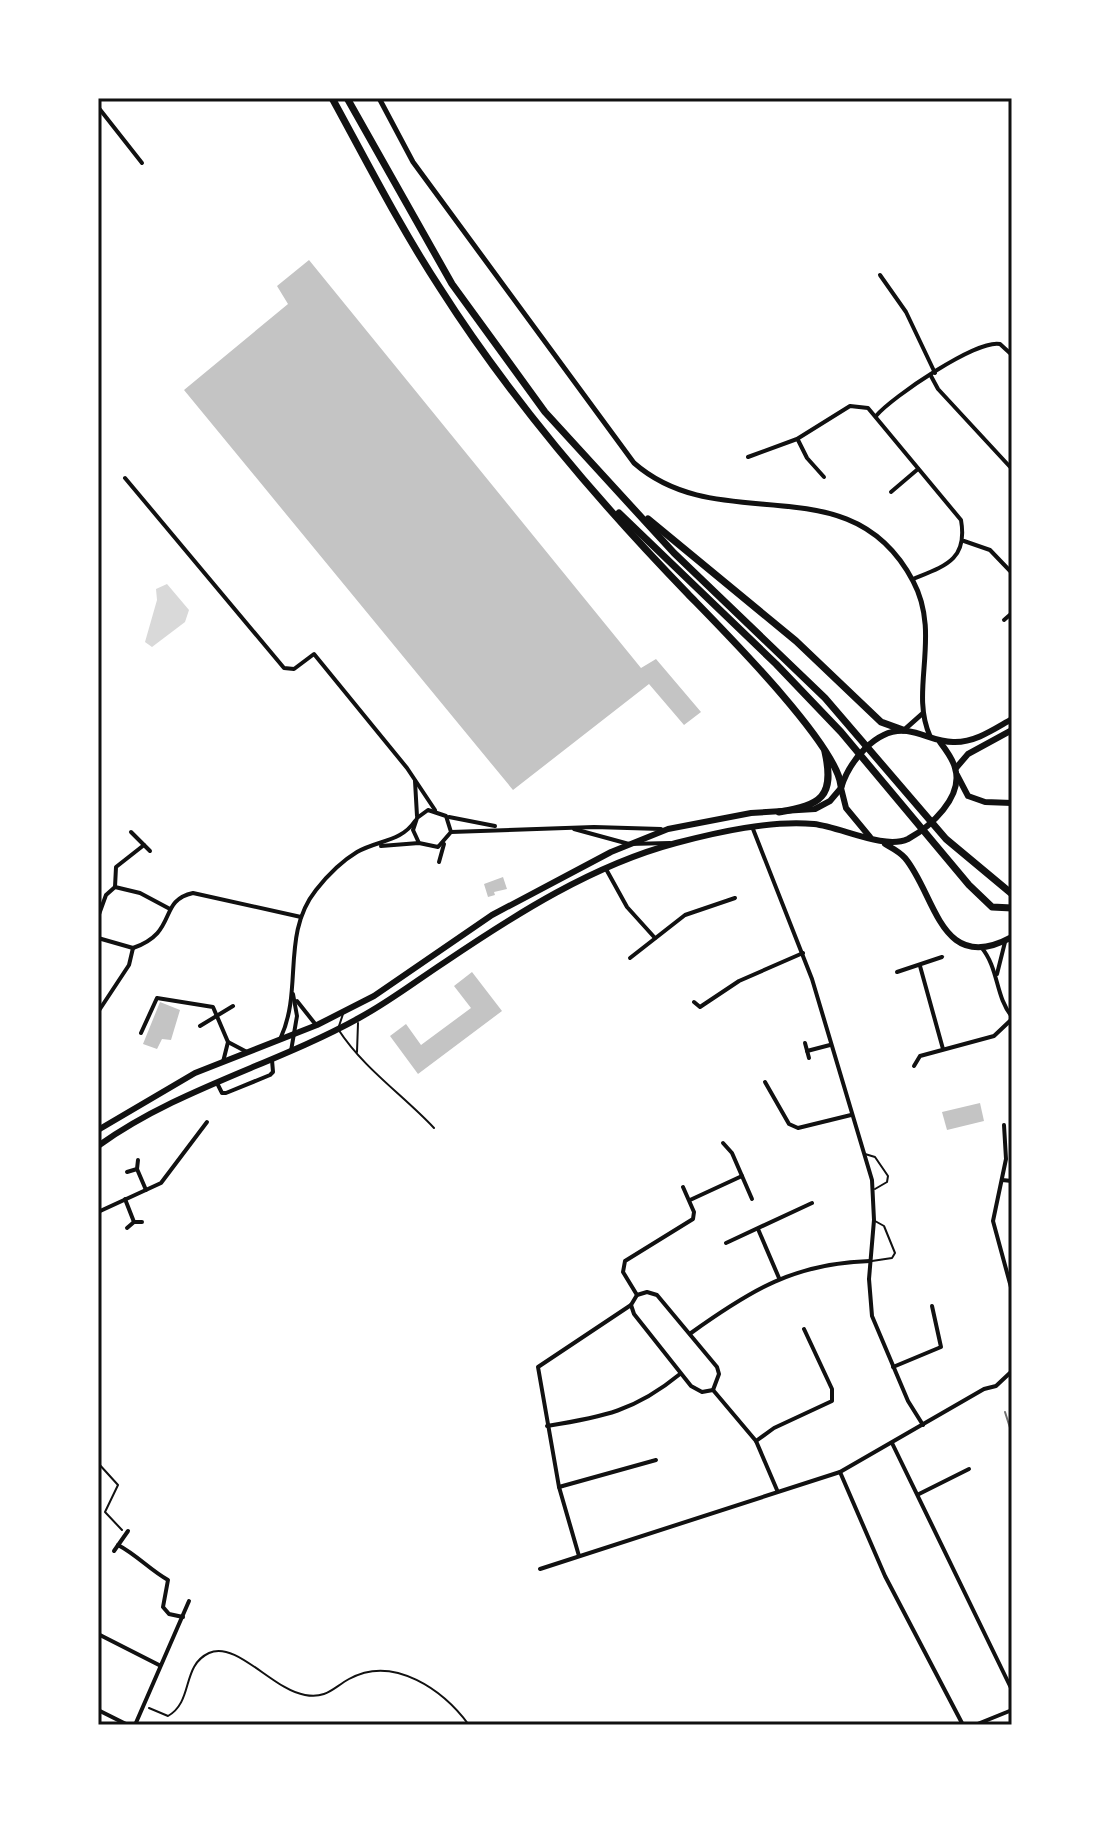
<svg xmlns="http://www.w3.org/2000/svg" width="1110" height="1823" viewBox="0 0 1110 1823" font-family="'Fira Sans Condensed',sans-serif">
<style>
.water{fill:#d9d9d9}
.building{fill:#c4c4c4}
.lines{fill:none;stroke-linecap:round;stroke-linejoin:round}
.path{stroke:#111;stroke-width:2}
.service{stroke:#111;stroke-width:2}
.minor{stroke:#111;stroke-width:4}
.tertiary{stroke:#111;stroke-width:5}
.primary{stroke:#111;stroke-width:6}
.trunk{stroke:#111;stroke-width:6}
.motorway{stroke:#111;stroke-width:7}
.rail{stroke:#707070;stroke-width:2}
.neatline{fill:none;stroke:#111;stroke-width:3}
</style>
<rect width="100%" height="100%" fill="#fff"/>
<!-- water -->
<path class="water" d="M167 584 189 610 185 622 152 647 145 642 157 600 156 589Z"/>
<!-- building -->
<g class="building">
<path d="M309 260 641 668 656 659 701 712 684 725 649 684 513 790 184 390 288 304 277 286Z"/>
<path d="M503 877 507 889 494 892 495 895 488 897 484 884Z"/>
<path d="M472 972 502 1011 418 1074 390 1036 406 1024 421 1045 471 1008 454 986Z"/>
<path d="M160 1002 180 1010 171 1040 162 1039 157 1049 143 1044Z"/>
<path d="M980 1103 984 1121 947 1130 942 1112Z"/>
</g>
<g class="lines">
<!-- path -->
<g class="path">
<path d="M98 1463 118 1485 105 1512 122 1530"/>
<path d="M149 1708 168 1716C194 1701 181 1666 209 1653 236 1640 273 1690 305 1695 326 1699 333 1688 349 1679 394 1654 444 1691 469 1725"/>
</g>
<!-- service -->
<g class="service">
<path d="M343 1014 338 1029C364 1069 402 1094 434 1128"/>
<path d="M357 1052 358 1023"/>
<path d="M865 1154 875 1157 888 1176 887 1182 875 1189"/>
<path d="M872 1261 892 1258 895 1253 884 1226 875 1221"/>
</g>
<!-- minor -->
<g class="minor">
<path d="M98 107 142 163"/>
<path d="M880 275 906 312 935 373"/>
<path d="M931 376 938 389 1012 469"/>
<path d="M876 416C892 397 977 339 1000 344L1012 355"/>
<path d="M798 440 807 458 824 477"/>
<path d="M748 457 797 439 850 406 868 408 961 520C968 560 945 566 913 579"/>
<path d="M125 478 284 668 294 669 314 654 407 768 435 810"/>
<path d="M891 492 918 469"/>
<path d="M964 541 990 550 1012 573"/>
<path d="M1004 620 1012 613"/>
<path d="M415 781 417 816"/>
<path d="M449 817 495 826"/>
<path d="M574 829 629 844 670 843"/>
<path d="M753 829 812 979 872 1180 874 1220 869 1279 872 1316 908 1401 923 1425"/>
<path d="M131 832 150 851"/>
<path d="M451 832 594 827 661 829"/>
<path d="M381 846 419 843 438 847 451 832 446 816 428 810 417 818 413 830 419 843"/>
<path d="M439 862 444 844"/>
<path d="M606 869 627 907 655 938"/>
<path d="M115 887 140 893 170 909"/>
<path d="M115 887 116 867 144 845"/>
<path d="M98 917 106 895 115 887"/>
<path d="M98 938 133 948"/>
<path d="M981 947C999 968 995 996 1012 1017"/>
<path d="M133 948C179 932 157 901 193 893L301 917"/>
<path d="M630 958 685 915 735 898"/>
<path d="M920 966 943 1049"/>
<path d="M897 972 942 957"/>
<path d="M997 974 1005 942"/>
<path d="M297 1001 316 1025"/>
<path d="M694 1002 700 1007 739 981 803 953"/>
<path d="M98 1012 129 965 133 948"/>
<path d="M200 1026 233 1006"/>
<path d="M141 1033 157 998 213 1007 228 1042 223 1062"/>
<path d="M281 1037C303 989 281 934 316 890 327 876 342 861 357 852 378 840 401 842 415 821"/>
<path d="M228 1042 247 1052"/>
<path d="M805 1043 809 1058"/>
<path d="M291 1051 297 1016 293 994"/>
<path d="M807 1051 830 1045"/>
<path d="M914 1066 920 1056 994 1036 1012 1019"/>
<path d="M765 1082 789 1124 798 1128 851 1115"/>
<path d="M217 1083 222 1093H226L270 1075 273 1072 272 1060"/>
<path d="M1004 1125 1006 1159 993 1221 1012 1291"/>
<path d="M723 1143 732 1153 752 1199"/>
<path d="M137 1169 146 1190"/>
<path d="M127 1172 137 1169 138 1160"/>
<path d="M1002 1180 1012 1181"/>
<path d="M125 1199 134 1222"/>
<path d="M690 1200 742 1176"/>
<path d="M98 1212 161 1183 207 1122"/>
<path d="M127 1228 134 1222H142"/>
<path d="M758 1229 779 1278"/>
<path d="M726 1243 812 1203"/>
<path d="M647 1292 657 1295 717 1367 719 1374 713 1390 702 1392 691 1386 634 1314 631 1305 637 1295Z"/>
<path d="M637 1295 623 1272 625 1261 693 1219 694 1212 683 1187"/>
<path d="M691 1333C751 1290 795 1263 870 1261"/>
<path d="M893 1367 941 1347 932 1306"/>
<path d="M713 1390 756 1441 777 1490"/>
<path d="M547 1426C603 1417 635 1411 680 1374"/>
<path d="M756 1441 774 1428 832 1401V1389L804 1329"/>
<path d="M892 1443 1012 1690"/>
<path d="M840 1472 885 1576 963 1725"/>
<path d="M559 1487 656 1460"/>
<path d="M919 1494 969 1469"/>
<path d="M118 1545C137 1555 150 1570 168 1580L163 1607 169 1614 183 1617"/>
<path d="M114 1551 128 1531"/>
<path d="M579 1556 559 1487 538 1367 631 1305"/>
<path d="M540 1569 840 1472 984 1389 996 1386 1012 1371"/>
<path d="M98 1634 159 1665"/>
<path d="M98 1710 128 1725"/>
<path d="M135 1725 189 1601"/>
<path d="M975 1725 1012 1710"/>
</g>
<!-- tertiary -->
<g class="tertiary">
<path d="M379 98 413 162 634 463C722 540 850 461 913 581 942 635 909 691 930 736"/>
<path d="M904 730 922 714"/>
</g>
<!-- primary -->
<path class="primary" d="M957 775 968 796 985 802 1012 803"/>
<!-- trunk -->
<g class="trunk">
<path d="M956 768 968 754 1012 730"/>
<path d="M870 837 846 808 841 788C849 762 876 727 907 731 924 733 937 743 955 742 976 742 994 729 1012 719"/>
<path d="M885 844C892 848 900 852 905 858 936 895 940 976 1012 937"/>
<path d="M98 1130 195 1073 317 1025 374 996 492 915 611 852 668 829 751 813 815 809 830 801 841 788"/>
<path d="M98 1146C177 1089 274 1065 359 1018 389 1002 416 981 445 962 516 914 593 865 676 843 718 832 771 820 814 824 841 827 884 850 908 839 930 827 964 797 955 768 953 759 946 750 940 742"/>
</g>
<!-- motorway -->
<g class="motorway">
<path d="M332 98C367 162 400 227 440 288 510 398 597 500 688 594 721 628 837 744 841 786"/>
<path d="M347 98 452 284 545 412 674 553 825 698 946 839 1012 894"/>
<path d="M619 513 776 664 841 732 969 885 992 907 1012 908"/>
<path d="M648 519 796 641 881 722 903 730"/>
<path d="M779 812C821 805 835 797 825 752"/>
</g>
<!-- rail -->
<path class="rail" d="M1005 1412 1012 1434"/>
</g>
<!-- border -->
<rect width="1110" height="1823" fill="none" stroke="#ffffff" stroke-width="200"/>
<rect x="100" y="100" width="910" height="1623" class="neatline"/>
</svg>
